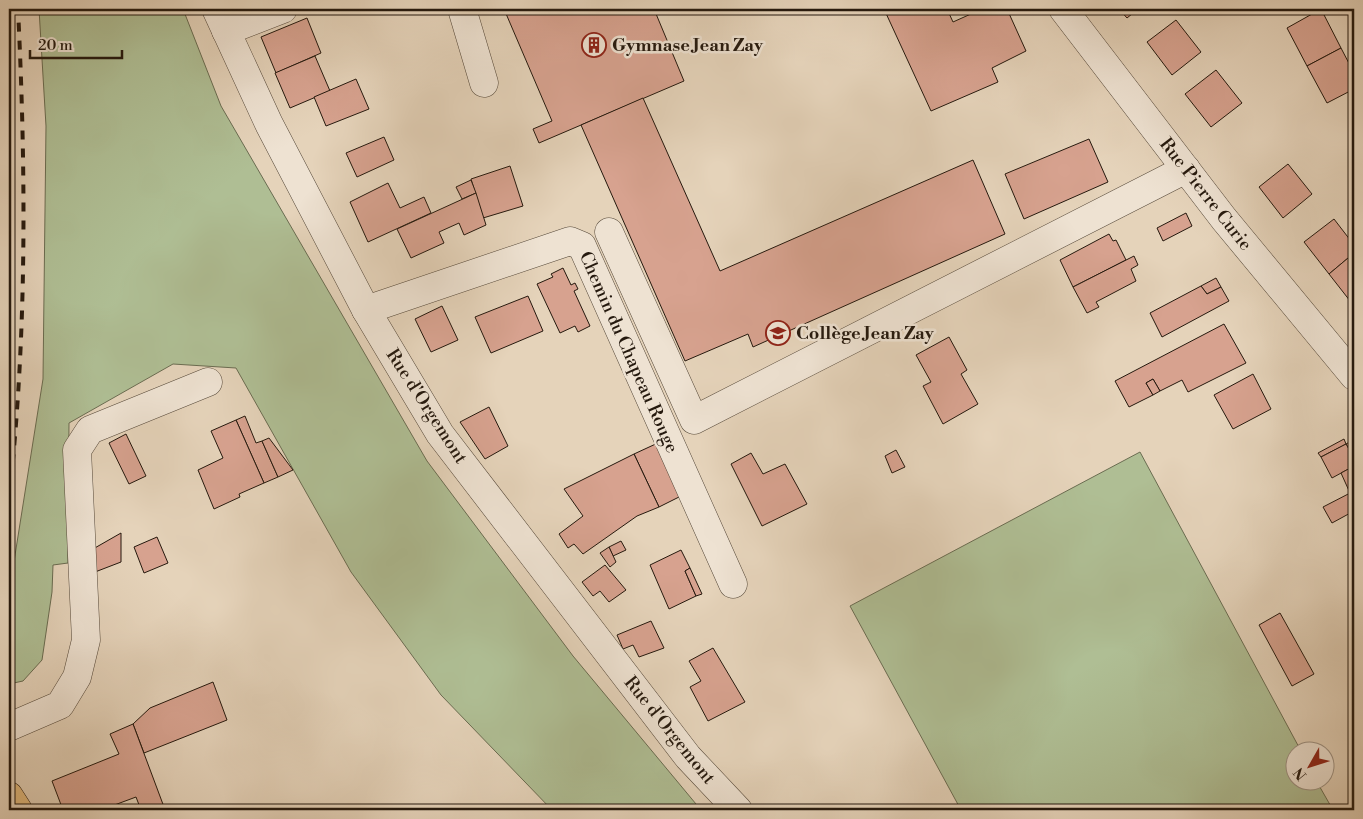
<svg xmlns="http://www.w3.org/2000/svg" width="1363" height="819" viewBox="0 0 1363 819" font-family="'Libre Bodoni',serif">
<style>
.green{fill:#afbe94;stroke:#6a6c51}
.building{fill:#d7a28f;stroke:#25190e}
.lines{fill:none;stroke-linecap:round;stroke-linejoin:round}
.minor-casing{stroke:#554839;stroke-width:29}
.major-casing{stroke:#25190e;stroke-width:29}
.minor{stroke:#eee2d2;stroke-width:28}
.major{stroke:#e2ba7d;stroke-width:28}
.rail{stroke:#25190e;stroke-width:4;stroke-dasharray:9 9;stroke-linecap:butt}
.labels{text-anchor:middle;stroke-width:5;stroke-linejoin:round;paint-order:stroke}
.poi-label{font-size:18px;font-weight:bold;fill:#25190e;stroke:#eee2d2;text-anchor:start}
.street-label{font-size:18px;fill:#25190e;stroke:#eee2d2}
</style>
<rect width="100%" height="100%" fill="#e5d3ba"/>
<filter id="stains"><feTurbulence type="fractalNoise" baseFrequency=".004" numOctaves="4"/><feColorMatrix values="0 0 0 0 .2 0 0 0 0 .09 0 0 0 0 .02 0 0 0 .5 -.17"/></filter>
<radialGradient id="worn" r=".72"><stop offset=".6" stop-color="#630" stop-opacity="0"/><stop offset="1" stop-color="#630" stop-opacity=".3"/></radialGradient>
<!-- green -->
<g class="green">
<path d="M39 9H183L221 106 427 461 573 656 701 810H552L441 695 351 572 236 368 173 364 69 423 68 563 53 565 52 592 42 660 23 681 9 684V593L43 379 46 126Z"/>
<path d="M1140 452 1301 751 1296 752V782H1317L1333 810H961L850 606Z"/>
</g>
<!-- building -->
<g class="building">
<path d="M504 9H654L684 81 539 143 533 129 552 121Z"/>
<path d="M884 9H947L953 22 982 9H1007L1026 51 992 68 998 82 931 111Z"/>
<path d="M1119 9H1138L1127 18Z"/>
<path d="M1321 9 1341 48 1307 66 1287 28Z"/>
<path d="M307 18 321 53 276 73 261 37Z"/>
<path d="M1176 20 1201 52 1172 75 1147 42Z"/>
<path d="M1341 48 1354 73V89L1327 103 1307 66Z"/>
<path d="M315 56 330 91 290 108 275 73Z"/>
<path d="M1216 70 1242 103 1211 127 1185 94Z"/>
<path d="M356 79 369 109 326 126 314 97Z"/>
<path d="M643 98 720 271 973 160 1005 234 753 347 748 334 685 361 581 125Z"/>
<path d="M384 137 394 160 357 177 346 153Z"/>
<path d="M1089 139 1108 182 1024 219 1005 174Z"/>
<path d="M1288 164 1312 194 1283 218 1259 187Z"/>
<path d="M510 166 523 206 483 218 471 179Z"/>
<path d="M471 180 476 193 462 199 456 187Z"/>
<path d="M388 183 400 208 424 197 431 213 368 242 350 202Z"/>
<path d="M476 193 486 225 464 235 459 223 439 232 444 243 411 258 397 229Z"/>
<path d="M1186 213 1192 226 1163 241 1157 228Z"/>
<path d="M1334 219 1354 245V253L1329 274 1304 242Z"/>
<path d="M1109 234 1113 241 1116 240 1126 260 1073 287 1060 260Z"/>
<path d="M1354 253V306L1329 274Z"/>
<path d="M1134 256 1138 265 1131 269 1136 281 1096 302 1099 307 1087 313 1073 287Z"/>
<path d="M563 268 571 285 575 283 578 289 574 291 590 326 578 332 575 326 560 333 537 284 553 277 551 274Z"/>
<path d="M1216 278 1221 287 1207 294 1201 286Z"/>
<path d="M1201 286 1207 294 1221 287 1229 301 1162 337 1150 313Z"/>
<path d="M528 296 543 331 491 353 475 317Z"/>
<path d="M442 306 458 340 431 352 415 319Z"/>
<path d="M1224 324 1246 363 1188 392 1182 380 1160 391 1153 379 1146 383 1153 395 1129 407 1115 381Z"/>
<path d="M949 337 967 370 961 374 978 404 943 424 923 386 931 382 916 355Z"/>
<path d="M1253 374 1271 409 1233 429 1214 395Z"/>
<path d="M1153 379 1160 391 1153 395 1146 383Z"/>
<path d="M489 407 508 446 485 459 460 422Z"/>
<path d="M245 416 256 443 262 441 278 477 264 483 236 420Z"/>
<path d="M236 420 264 483 239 494 240 497 214 509 198 470 223 458 211 431Z"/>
<path d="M126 434 146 476 129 484 109 443Z"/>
<path d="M269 438 293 470 278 477 262 441Z"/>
<path d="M1344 439 1346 444 1321 457 1318 453Z"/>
<path d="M1353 440 1354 443V458L1346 444Z"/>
<path d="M660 442 683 495 659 507 634 454Z"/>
<path d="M1346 444 1354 458V466L1332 478 1321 457Z"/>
<path d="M896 450 905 467 892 473 885 456Z"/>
<path d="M751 453 763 474 785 464 807 504 762 526 731 464Z"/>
<path d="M634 454 659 507 637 516 583 554 574 544 568 548 559 534 583 516 564 489Z"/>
<path d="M1354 466V491L1350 493 1341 473Z"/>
<path d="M1354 491V511L1332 523 1323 507Z"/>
<path d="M121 533V562L95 572 93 549Z"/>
<path d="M157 537 168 563 144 573 134 547Z"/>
<path d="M621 541 626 550 613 556 609 547Z"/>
<path d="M609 547 616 562 610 567 600 553Z"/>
<path d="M681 550 690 568 685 571 696 596 669 609 650 565Z"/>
<path d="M605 565 626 590 609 602 600 591 593 596 582 582Z"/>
<path d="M690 568 702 594 696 596 685 571Z"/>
<path d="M1280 613 1314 674 1292 686 1259 625Z"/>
<path d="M651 621 664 648 639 657 633 645 623 649 617 635Z"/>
<path d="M713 648 745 702 708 721 690 687 701 681 689 661Z"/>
<path d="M213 682 227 720 144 753 133 724 150 708Z"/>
<path d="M133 724 164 807 156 810H141L136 797 101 810H63L52 781 119 754 110 734Z"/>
</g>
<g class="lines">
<defs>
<g id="minor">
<path d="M216 9 269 124 366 310 440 434 688 757 738 810"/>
<path d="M462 9 484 83"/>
<path d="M1063 9 1224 219 1354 376"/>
<path d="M226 31 283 9"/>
<path d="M609 232 694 420 1186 169"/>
<path d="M366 310 570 241 582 246 733 584"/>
<path d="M9 727 60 705 77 677 86 640 77 450 90 430 208 382"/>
</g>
<path id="major" d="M9 796 18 810"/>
</defs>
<!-- minor casing -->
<use href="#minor" class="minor-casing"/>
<!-- major casing -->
<use href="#major" class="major-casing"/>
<!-- minor -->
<use href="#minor" class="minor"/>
<!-- major -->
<use href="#major" class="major"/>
<!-- rail -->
<path class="rail" d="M9 499C27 336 26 172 18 9"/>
</g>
<!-- icons -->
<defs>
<symbol id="building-ring" viewBox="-11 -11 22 22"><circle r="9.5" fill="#eee2d2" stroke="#8f2418" stroke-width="1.5"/><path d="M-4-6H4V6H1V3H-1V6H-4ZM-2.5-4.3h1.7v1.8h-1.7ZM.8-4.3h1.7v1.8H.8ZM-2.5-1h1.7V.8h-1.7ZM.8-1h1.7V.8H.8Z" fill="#8f2418"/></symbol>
<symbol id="school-ring" viewBox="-11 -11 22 22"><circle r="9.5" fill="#eee2d2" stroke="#8f2418" stroke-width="1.5"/><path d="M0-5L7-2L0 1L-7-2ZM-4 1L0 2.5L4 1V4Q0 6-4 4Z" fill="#8f2418"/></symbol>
</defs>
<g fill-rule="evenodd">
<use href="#building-ring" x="580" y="31" width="28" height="28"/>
<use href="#school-ring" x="764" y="319" width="28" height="28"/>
</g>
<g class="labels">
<!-- poi labels -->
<g class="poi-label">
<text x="612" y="51">Gymnase Jean Zay</text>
<text x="796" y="339">Collège Jean Zay</text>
</g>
<!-- street labels -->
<g class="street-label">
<text transform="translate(1206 194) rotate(52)" y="6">Rue Pierre Curie</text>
<text transform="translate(629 352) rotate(66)" y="6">Chemin du Chapeau Rouge</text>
<text transform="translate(427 406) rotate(57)" y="6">Rue d'Orgemont</text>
<text transform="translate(670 730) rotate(51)" y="6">Rue d'Orgemont</text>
</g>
</g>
<!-- margin -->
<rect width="1363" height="819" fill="none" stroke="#e5d3ba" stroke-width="30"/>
<rect x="10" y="10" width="1343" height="799" fill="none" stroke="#25190e" stroke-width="2.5"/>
<rect x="15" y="15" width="1333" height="789" fill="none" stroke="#25190e"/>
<!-- north arrow -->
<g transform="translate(1310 766) rotate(231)"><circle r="24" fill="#eee2d2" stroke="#9e9284"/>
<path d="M0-4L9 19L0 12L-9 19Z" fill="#8f2418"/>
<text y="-8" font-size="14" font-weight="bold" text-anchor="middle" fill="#25190e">N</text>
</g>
<!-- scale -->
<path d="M30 50v8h92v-8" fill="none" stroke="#25190e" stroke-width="2.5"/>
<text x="38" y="50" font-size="15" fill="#25190e" stroke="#eee2d2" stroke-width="4" paint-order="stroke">20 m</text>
<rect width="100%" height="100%" filter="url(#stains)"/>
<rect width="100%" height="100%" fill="url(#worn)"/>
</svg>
